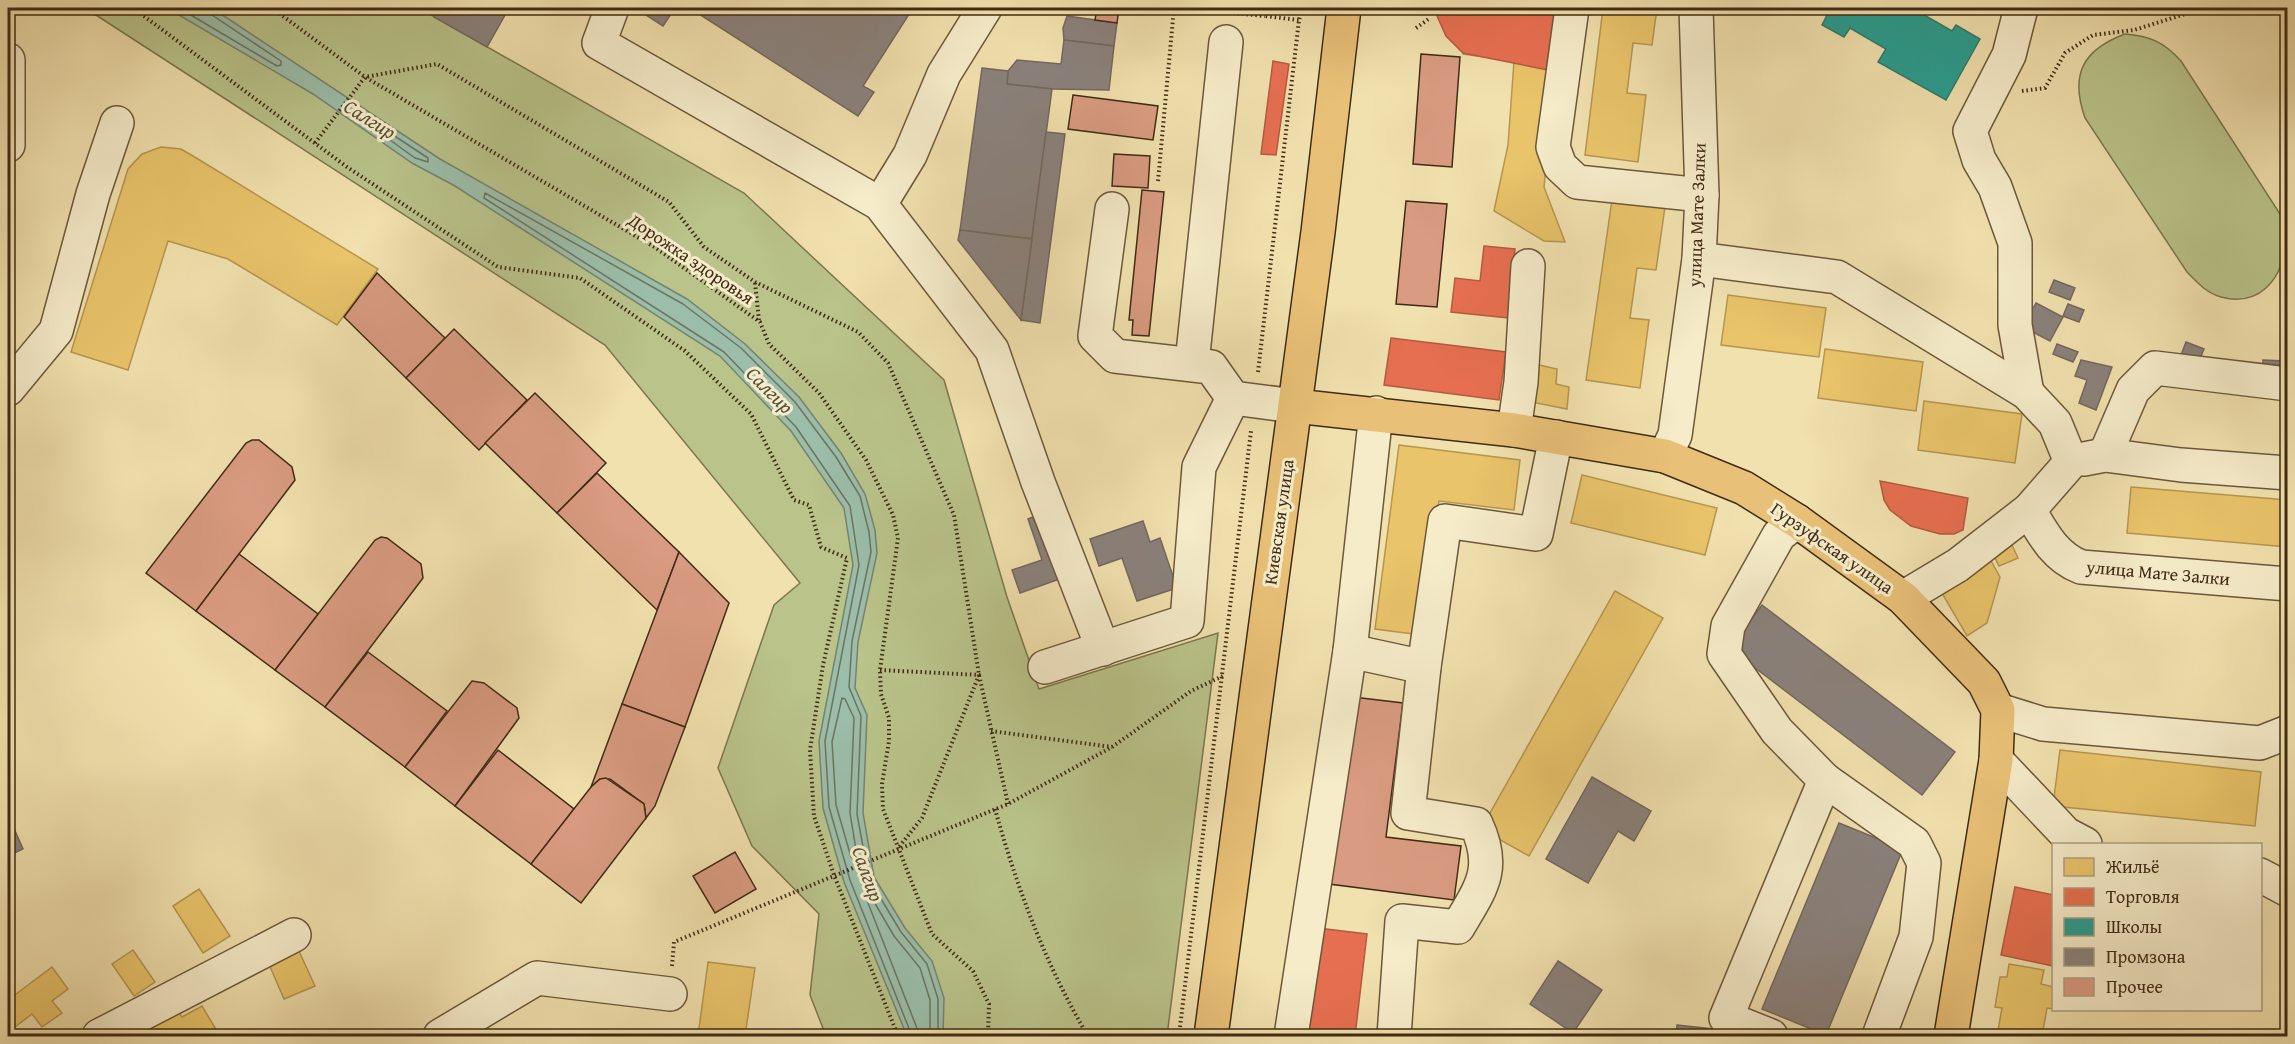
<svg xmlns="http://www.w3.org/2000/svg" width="2295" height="1044" viewBox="0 0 2295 1044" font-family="'Gentium Book Plus',serif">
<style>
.green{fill:#b9c38a;stroke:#7c7750;stroke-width:1.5}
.water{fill:#9bbeaa;stroke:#77836e;stroke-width:1.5}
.homes{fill:#e9c46a;stroke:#b69650;stroke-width:1.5}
.shops{fill:#e76f51;stroke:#b55b3f;stroke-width:1.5}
.schools{fill:#2a9d8f;stroke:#317b6a;stroke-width:1.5}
.industry{fill:#8a817c;stroke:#74675d;stroke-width:1.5}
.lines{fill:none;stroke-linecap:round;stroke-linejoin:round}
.shore{stroke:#6e7460;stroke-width:1.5}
.building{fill:#d99b81;stroke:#402b15;stroke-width:1.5}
.minor-casing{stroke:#6c583b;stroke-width:36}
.major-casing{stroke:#402b15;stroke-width:36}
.path{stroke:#402b15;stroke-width:4;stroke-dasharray:1.5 3;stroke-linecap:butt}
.minor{stroke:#f6ecca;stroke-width:33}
.major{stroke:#e8c077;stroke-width:33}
.labels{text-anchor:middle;stroke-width:6;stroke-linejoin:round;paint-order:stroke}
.street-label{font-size:18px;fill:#402b15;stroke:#f6ecca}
.water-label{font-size:20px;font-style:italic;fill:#57503a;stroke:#f6ecca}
</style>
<rect width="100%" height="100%" fill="#f1e1ae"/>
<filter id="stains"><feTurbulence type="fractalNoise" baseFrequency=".00333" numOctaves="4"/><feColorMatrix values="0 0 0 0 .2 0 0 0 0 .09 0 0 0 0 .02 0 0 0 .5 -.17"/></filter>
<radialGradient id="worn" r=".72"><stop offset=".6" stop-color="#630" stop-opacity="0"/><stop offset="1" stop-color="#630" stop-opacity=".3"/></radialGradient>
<!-- green -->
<g class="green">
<path d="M67 8H419L744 193 944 380 1007 597 1039 689 1218 633 1167 1036H826L810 995 819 914 752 846 718 768 774 605 800 583 605 345 96 15Z"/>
<path d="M2125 34C2150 36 2164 42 2181 61L2282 217C2295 258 2270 311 2221 297 2206 293 2197 282 2187 272L2085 118C2070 75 2082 50 2125 34Z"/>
</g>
<!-- water -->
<path class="water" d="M167 8H212L440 159 687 299 745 344 799 397 841 453 865 494 875 530 877 553 858 642 855 688 867 715 863 813 874 877 905 928 932 961 944 998 943 1036H907L844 882 823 808 819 741 853 565 844 508 791 431 720 356 455 186 412 163 313 94Z"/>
<!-- homes -->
<g class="homes">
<path d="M1461 8H1548L1544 48 1553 71 1552 102 1544 187 1565 242 1544 241 1494 211 1508 145 1514 61 1463 54Z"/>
<path d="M1603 8H1657L1652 45 1633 43 1627 93 1646 95 1638 162 1585 155Z"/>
<path d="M161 147 181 149 193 156 378 269 337 325 228 259 168 241 128 370 71 352 128 169 142 154Z"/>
<path d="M1612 200 1665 207 1656 270 1637 268 1630 318 1649 320 1640 388 1586 380Z"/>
<path d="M1728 295 1826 308 1819 357 1721 345Z"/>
<path d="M1825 349 1923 362 1916 411 1818 398Z"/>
<path d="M1535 364 1557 369 1556 384 1569 387 1567 409 1531 402Z"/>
<path d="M1924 401 2022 414 2015 463 1918 450Z"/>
<path d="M1399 445 1520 460 1514 510 1439 501 1421 635 1375 629Z"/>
<path d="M1582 475 1717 508 1705 555 1571 523Z"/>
<path d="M2131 487 2288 500V547L2127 533Z"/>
<path d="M2012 545 2018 558 1999 566 1993 554Z"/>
<path d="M1990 559 2000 577 1987 623 1967 636 1939 588Z"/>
<path d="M1615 591 1663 618 1529 856 1481 829Z"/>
<path d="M2060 750 2261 772 2255 826 2053 806Z"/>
<path d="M199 889 230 936 203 953 173 906Z"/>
<path d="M298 949 315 986 284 999 268 962Z"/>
<path d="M133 950 155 982 134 996 112 964Z"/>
<path d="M708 962 755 968 745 1036H698Z"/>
<path d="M2009 964 2044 970 2041 984 2054 987V1009L2047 1008 2042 1036H1997L2002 1008 1995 1007 2000 977H2007Z"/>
<path d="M52 967 68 989 52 1001 62 1013 42 1027 32 1014 11 1030 8 1026V1000Z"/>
<path d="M202 1006 220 1036H150L143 1025 175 1007 182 1017Z"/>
</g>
<!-- shops -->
<g class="shops">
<path d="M1438 8H1558L1553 71 1463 53 1446 36 1437 16Z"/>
<path d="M1273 61 1289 64 1276 155 1261 154Z"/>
<path d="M1484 246 1515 249 1508 318 1451 312 1455 278 1480 281Z"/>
<path d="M1391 338 1506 352 1499 400 1384 385Z"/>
<path d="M1880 481 1968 498 1963 530 1954 534H1940L1911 526 1890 510 1884 500Z"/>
<path d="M2015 887 2054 895 2053 966 2001 955Z"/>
<path d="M1318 928 1367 934 1355 1036H1305Z"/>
</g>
<!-- schools -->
<path class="schools" d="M1814 8H1912L1952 31 1956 25 1980 39 1946 100 1878 62 1886 49 1850 28 1844 37 1822 25 1827 15Z"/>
<!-- industry -->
<g class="industry">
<path d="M439 8H509L487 47 434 17Z"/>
<path d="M635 8H675L663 26Z"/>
<path d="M700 8H913L863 86 874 92 858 116 696 12Z"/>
<path d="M1067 16 1117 23 1114 46 1064 40 1063 28Z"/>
<path d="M1064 40 1114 46 1109 90 1052 89 1007 84 1008 71 1017 60 1061 64Z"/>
<path d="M982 68 1008 71 1007 84 1052 89 1032 239 960 230Z"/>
<path d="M1046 132 1065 134 1040 323 1021 320Z"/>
<path d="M960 230 1032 239 1021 320 958 240Z"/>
<path d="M2054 280 2075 288 2070 300 2049 292Z"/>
<path d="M2036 303 2063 317 2050 341 2023 327Z"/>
<path d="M2068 304 2084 310 2079 322 2063 316Z"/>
<path d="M2186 342 2204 349 2199 361 2181 355Z"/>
<path d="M2057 344 2078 352 2073 362 2053 354Z"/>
<path d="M2081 360 2112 367 2096 410 2079 403 2087 380 2075 376Z"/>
<path d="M2263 360 2285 361 2284 372H2263Z"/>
<path d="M1046 512 1068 576 1020 593 1012 570 1042 560 1028 519Z"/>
<path d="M1143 521 1150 542 1160 538 1177 588 1137 601 1122 558 1099 566 1090 539Z"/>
<path d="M1762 605 1955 752 1922 795 1729 648Z"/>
<path d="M1592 777 1651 811 1634 841 1618 831 1588 883 1546 859Z"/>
<path d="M8 815 23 849 8 856Z"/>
<path d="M1839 823 1903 849 1826 1035 1762 1009Z"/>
<path d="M1558 961 1602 990 1573 1033 1530 1004Z"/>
<path d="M1677 1025 1723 1030 1722 1036H1676Z"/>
</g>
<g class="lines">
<!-- shore -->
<g class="shore">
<path d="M179 8 277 66 281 65V61L212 15 210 8"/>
<path d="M393 135 428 158V162L415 158 390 140 389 136Z"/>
<path d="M842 698 845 699 854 718 850 813 857 856 854 859 851 857 836 805 832 742Z"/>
<path d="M912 1036 850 880 829 807 825 741 859 565 850 506 796 427 724 352 484 198 485 193 683 304 741 348 795 402 836 457 860 496 869 532 871 552 852 641 849 687 861 716 857 814 869 879 901 932 927 964 938 999V1036"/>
<path d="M920 1036 868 903 869 899 873 900 894 936 920 968 930 1000V1036"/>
</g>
</g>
<!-- building -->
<g class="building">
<path d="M1097 8H1119L1117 23 1095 20Z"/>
<path d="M1421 54 1460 57 1452 167 1413 164Z"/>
<path d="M1073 95 1158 106 1153 140 1068 129Z"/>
<path d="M1114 154 1150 156 1148 188 1112 186Z"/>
<path d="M1142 190 1164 192 1149 336 1132 335 1133 320H1129Z"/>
<path d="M1406 201 1447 204 1437 307 1396 304Z"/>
<path d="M377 273 445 338 406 378 344 317Z"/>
<path d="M454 329 527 400 479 450 406 378Z"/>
<path d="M535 393 606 463 557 513 485 443Z"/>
<path d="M252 440H259L292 467 295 480 196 611 146 573 246 443Z"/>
<path d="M597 473 679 552 657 610 557 513Z"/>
<path d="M381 537 387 538 421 564 423 578 325 707 275 670 375 540Z"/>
<path d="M679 552 729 603 685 727 622 704Z"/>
<path d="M239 554 318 614 275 670 196 611Z"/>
<path d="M368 652 447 711 405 767 325 707Z"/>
<path d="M472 681 484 683 517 708 519 718 455 806 405 767Z"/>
<path d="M1353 697 1403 703 1386 837 1461 846 1454 900 1329 884Z"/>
<path d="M622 704 685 727 655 806 646 818 644 804 610 779H600L591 787Z"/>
<path d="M498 750 574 809 531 864 455 806Z"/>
<path d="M606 778 644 804 646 818 581 903 531 864 591 787 600 779Z"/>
<path d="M735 852 756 889 715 913 693 876Z"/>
</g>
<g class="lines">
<defs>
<g id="minor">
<path d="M612 8 599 43 880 204 992 350 1038 482 1103 649"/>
<path d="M1572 8 1553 147 1560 166 1577 182 1702 195"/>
<path d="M2021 8 2009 55 1970 131 1979 160 1995 187 2015 243V325L2027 393"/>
<path d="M8 60V145"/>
<path d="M880 204 910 155 944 74 985 8"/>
<path d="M1112 209 1095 336 1115 356 1211 367 1233 398 1295 406"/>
<path d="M1699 259 1837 277 2027 393 2055 423 2071 462 2029 510"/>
<path d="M1192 363 1226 42"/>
<path d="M8 389 56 331 93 194 117 123"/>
<path d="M1514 430 1521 382 1528 266"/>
<path d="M2105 455 2133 390 2155 368 2288 384"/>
<path d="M1665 456 1675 435 1699 259 1702 195 1696 8"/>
<path d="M2084 459 2105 455 2181 465 2288 473"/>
<path d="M1797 521 1779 535 1728 626 1724 654 1777 731 1825 780 1914 843 1924 863 1916 937 1879 1036"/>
<path d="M1903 598 1958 565 2029 510C2043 534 2055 557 2081 567L2288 584"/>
<path d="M1350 651 1424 667"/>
<path d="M1045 667 1187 621 1199 467 1233 398"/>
<path d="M1998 710 2043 724 2260 743 2288 732"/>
<path d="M1996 760 2066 834 2085 844"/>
<path d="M2260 875 2288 890"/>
<path d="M99 1036 294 935"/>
<path d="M440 1036 537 978 670 994"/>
<path d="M1291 1036 1350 651 1376 413"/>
<path d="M1394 1036 1402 921 1458 927C1481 888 1497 869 1476 824L1408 813 1424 667 1445 521 1536 534 1556 437"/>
<path d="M1771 1036 1726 1018 1825 780"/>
</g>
<g id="major">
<path d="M1295 406 1514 430 1665 456 1744 488 1797 521 1903 598 1984 682 1998 710 1996 760 1951 1036"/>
<path d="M1211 1036 1318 232 1344 8"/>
</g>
</defs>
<!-- minor casing -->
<use href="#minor" class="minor-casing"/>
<!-- major casing -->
<use href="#major" class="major-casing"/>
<!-- path -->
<g class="path">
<path d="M133 8 347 167 498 267 580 278 685 351 751 414 794 500 809 505 821 547 847 558 823 665 810 750 814 816 834 875 898 1036"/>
<path d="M272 8 365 77 656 248 760 322 769 344 819 393 866 460 893 515 898 538 880 670 881 694 889 718V741L882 784 883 809 932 934 973 971 989 1004 988 1036"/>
<path d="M1181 8 1225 12"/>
<path d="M1263 8 1265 16 1299 20"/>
<path d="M1233 13 1265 16"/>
<path d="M1416 28 1430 18"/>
<path d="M2022 91 2045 88 2065 53 2093 35 2134 30 2185 14 2198 8"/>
<path d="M315 143 365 77 437 64 669 202 704 247 755 282 858 332 888 363 954 515 979 675 1008 804"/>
<path d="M1158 181 1174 8"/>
<path d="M755 283 759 320"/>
<path d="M1258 372 1299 20 1303 8"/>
<path d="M880 670 979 675 922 818 899 847"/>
<path d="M991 731 1112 747"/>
<path d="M995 809C1017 888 1046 966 1088 1036"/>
<path d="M672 966 674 942 1008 804 1112 747 1191 691 1223 676"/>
<path d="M1179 1036 1251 431"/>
</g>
<!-- minor -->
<use href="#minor" class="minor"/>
<!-- major -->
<use href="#major" class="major"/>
</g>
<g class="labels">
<!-- street labels -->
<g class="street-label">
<text transform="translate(1697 215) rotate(-88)" y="6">улица Мате Залки</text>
<text transform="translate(691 259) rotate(34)" y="6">Дорожка здоровья</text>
<text transform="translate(1279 522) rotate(-82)" y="6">Киевская улица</text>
<text transform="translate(1832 548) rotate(35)" y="6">Гурзуфская улица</text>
<text transform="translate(2158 573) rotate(5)" y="6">улица Мате Залки</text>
</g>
<!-- water labels -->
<g class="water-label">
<text transform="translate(370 119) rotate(32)" y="7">Салгир</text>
<text transform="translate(770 390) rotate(45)" y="7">Салгир</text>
<text transform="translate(868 874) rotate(70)" y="7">Салгир</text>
</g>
</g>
<!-- margin -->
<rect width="2295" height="1044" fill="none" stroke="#f1e1ae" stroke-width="30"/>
<rect x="9" y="9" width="2277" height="1026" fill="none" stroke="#402b15" stroke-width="3"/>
<rect x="15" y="15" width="2265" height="1014" fill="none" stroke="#402b15" stroke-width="1.5"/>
<!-- legend -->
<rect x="2052" y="843" width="210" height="168" fill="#f6ecca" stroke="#ad9f82" stroke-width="1.5"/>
<rect x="2064" y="858" width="30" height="18" fill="#e9c46a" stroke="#ad9f82" stroke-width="1.5"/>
<text x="2106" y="873" font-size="18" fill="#402b15">Жильё</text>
<rect x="2064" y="888" width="30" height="18" fill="#e76f51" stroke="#ad9f82" stroke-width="1.5"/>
<text x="2106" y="903" font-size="18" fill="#402b15">Торговля</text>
<rect x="2064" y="918" width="30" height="18" fill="#2a9d8f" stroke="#ad9f82" stroke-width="1.5"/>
<text x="2106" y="933" font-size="18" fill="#402b15">Школы</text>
<rect x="2064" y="948" width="30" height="18" fill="#8a817c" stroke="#ad9f82" stroke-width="1.5"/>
<text x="2106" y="963" font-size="18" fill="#402b15">Промзона</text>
<rect x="2064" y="978" width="30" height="18" fill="#d99b81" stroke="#ad9f82" stroke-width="1.5"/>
<text x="2106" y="993" font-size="18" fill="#402b15">Прочее</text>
<rect width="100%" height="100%" filter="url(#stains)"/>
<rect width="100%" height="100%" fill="url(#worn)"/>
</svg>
